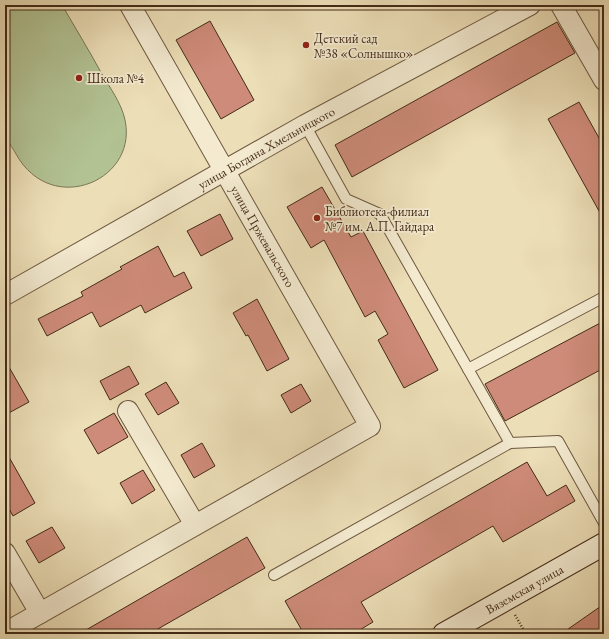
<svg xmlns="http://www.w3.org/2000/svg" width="609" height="639" viewBox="0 0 609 639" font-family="'EB Garamond',serif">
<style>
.green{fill:#b2c293;stroke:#7a7655}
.building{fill:#ce8b79;stroke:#432b17}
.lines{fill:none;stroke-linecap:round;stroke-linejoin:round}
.lane-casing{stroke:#6d583f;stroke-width:12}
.street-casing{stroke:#6d583f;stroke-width:22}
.secondary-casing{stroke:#432b17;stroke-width:24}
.path{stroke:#432b17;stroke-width:2.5;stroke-dasharray:1 2;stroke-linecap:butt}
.lane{stroke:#f3ead0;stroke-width:10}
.street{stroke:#f3ead0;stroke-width:20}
.secondary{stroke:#f3ead0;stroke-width:22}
.poi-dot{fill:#8f2418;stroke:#f3ead0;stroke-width:1.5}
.labels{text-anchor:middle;stroke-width:3.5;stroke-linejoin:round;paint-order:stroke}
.poi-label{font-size:13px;fill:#432b17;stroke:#f3ead0;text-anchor:start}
.street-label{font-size:13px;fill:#432b17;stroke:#f3ead0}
</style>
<rect width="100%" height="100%" fill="#ecdeb7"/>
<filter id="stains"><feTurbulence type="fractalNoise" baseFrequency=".005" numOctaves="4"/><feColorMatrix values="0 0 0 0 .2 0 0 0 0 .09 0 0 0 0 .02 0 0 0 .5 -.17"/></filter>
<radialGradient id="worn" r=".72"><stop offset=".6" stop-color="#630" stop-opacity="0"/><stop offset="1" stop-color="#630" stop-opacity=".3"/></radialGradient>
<!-- green -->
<path class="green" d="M5 5H62C76 29 90 52 103 76 111 89 120 102 124 116 142 179 52 219 16 154 13 148 6 140 5 133 3 120 5 106 5 93 5 64 5 34 5 5Z"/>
<!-- building -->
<g class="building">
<path d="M210 21 254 100 221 119 176 40Z"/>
<path d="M557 22 575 53 352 177 335 145Z"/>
<path d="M579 102 604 147V220L548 119Z"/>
<path d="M322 187 351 237 363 231 438 370 404 388 378 340 388 334 375 311 365 317 324 240 311 248 287 207Z"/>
<path d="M220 214 233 239 201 256 187 231Z"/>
<path d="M158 246 174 277 184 272 192 288 145 313 141 305 100 327 92 312 47 336 38 319 83 296 81 292 122 269 120 267Z"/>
<path d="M257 299 289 359 267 371 248 335 246 336 233 313Z"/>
<path d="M604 321V368L505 421 485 384Z"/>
<path d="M5 360 29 402 5 415Z"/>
<path d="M129 366 139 384 110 400 100 381Z"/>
<path d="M166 382 179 403 158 415 145 394Z"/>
<path d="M301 384 311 401 291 413 281 395Z"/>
<path d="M114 413 128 437 98 454 84 430Z"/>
<path d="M202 443 215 466 194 478 181 455Z"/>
<path d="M5 450 35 503 13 516 5 501Z"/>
<path d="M527 462 547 496 566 485 575 501 503 542 493 526 361 602 373 622 353 634H304L285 601Z"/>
<path d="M143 470 155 490 132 504 120 483Z"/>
<path d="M52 527 65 548 39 563 26 541Z"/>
<path d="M247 537 265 568 149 634H79Z"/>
<path d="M604 604V634H561Z"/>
</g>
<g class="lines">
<defs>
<g id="lane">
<path d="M305 125 346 199 380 214 510 443"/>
<path d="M468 369 604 297"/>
<path d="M274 575 510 443 558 441 604 523"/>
</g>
<g id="street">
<path d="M561 5 604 80"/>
<path id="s1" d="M5 295 305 125 530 5"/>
<path d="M128 411 195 525"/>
<path d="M5 553 40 613"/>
<path d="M5 633 370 426 130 5"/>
</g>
<g id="secondary">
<path id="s2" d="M444 634 604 544"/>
</g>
</defs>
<!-- lane casing -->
<use href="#lane" class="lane-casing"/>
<!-- street casing -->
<use href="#street" class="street-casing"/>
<!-- secondary casing -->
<use href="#secondary" class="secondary-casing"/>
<!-- path -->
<path class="path" d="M515 615 526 634"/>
<!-- lane -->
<use href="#lane" class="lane"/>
<!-- street -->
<use href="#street" class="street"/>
<!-- secondary -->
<use href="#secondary" class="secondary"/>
</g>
<!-- markers -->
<g class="poi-dot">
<circle cx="306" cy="45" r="4"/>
<circle cx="79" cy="78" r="4"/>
<circle cx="317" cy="218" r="4"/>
</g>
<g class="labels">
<!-- poi labels -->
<g class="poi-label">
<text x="314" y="43">Детский сад<tspan x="314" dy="15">№38 «Солнышко»</tspan></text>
<text x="87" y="83">Школа №4</text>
<text x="325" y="216">Библиотека-филиал<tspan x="325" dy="15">№7 им. А.П. Гайдара</tspan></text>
</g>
<!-- street labels -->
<g class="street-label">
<text dy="5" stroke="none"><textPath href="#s1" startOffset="300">улица Богдана Хмельницкого</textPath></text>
<text transform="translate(263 236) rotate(60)" y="5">улица Пржевальского</text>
<text dy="5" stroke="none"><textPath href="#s2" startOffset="92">Вяземская улица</textPath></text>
</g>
</g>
<!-- margin -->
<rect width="609" height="639" fill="none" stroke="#ecdeb7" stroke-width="20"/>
<rect x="6" y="6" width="597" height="627" fill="none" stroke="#432b17" stroke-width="2"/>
<rect x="10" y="10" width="589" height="619" fill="none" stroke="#432b17"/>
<rect width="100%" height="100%" filter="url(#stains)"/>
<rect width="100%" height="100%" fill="url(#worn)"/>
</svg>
